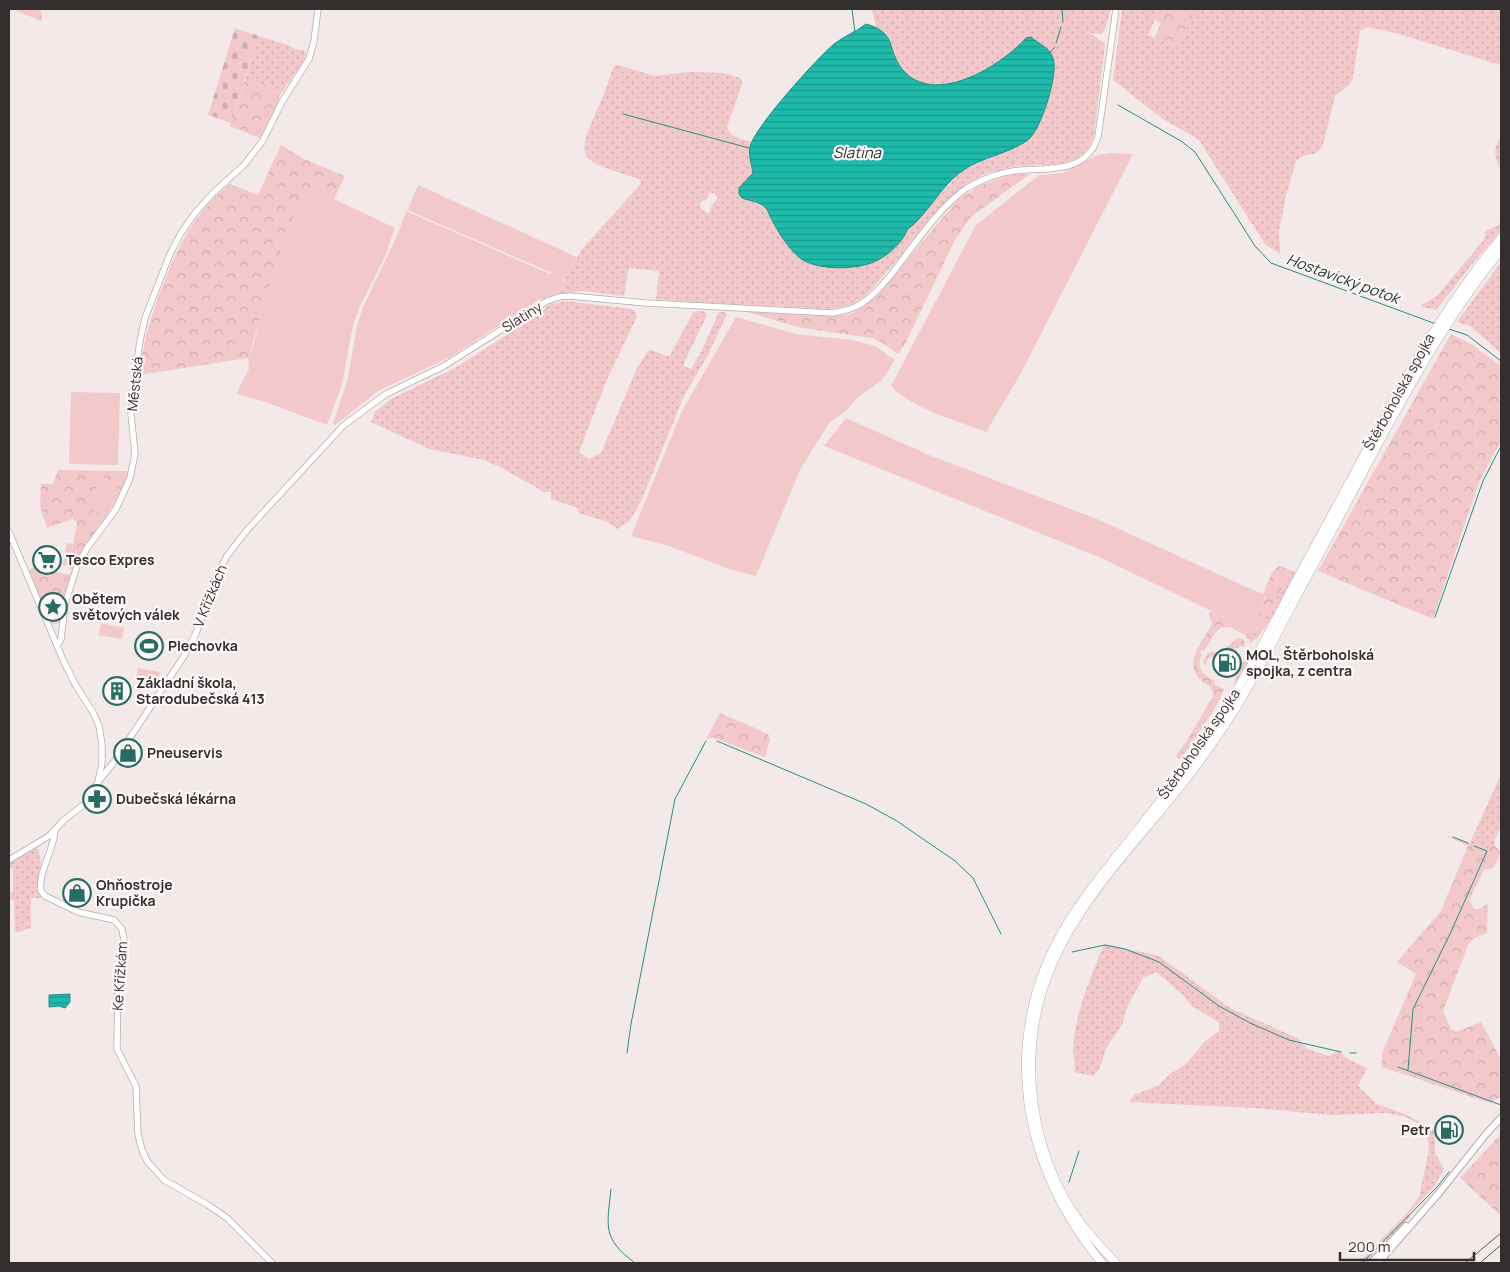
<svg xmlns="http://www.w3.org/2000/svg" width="1510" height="1272" viewBox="0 0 1510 1272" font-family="Manrope,sans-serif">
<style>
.grass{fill:url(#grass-dots);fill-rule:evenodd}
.forest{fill:url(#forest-crowns)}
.cemetery{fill:url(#cemetery-stones)}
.garden{fill:#f2c8ca}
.water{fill:url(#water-rules);stroke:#249185}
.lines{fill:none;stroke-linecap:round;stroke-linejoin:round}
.stream{stroke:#249185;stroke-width:1}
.secondary-casing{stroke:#b7adad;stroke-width:7}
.primary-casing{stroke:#b7adad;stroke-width:8}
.highway-casing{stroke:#b7adad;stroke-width:9}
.secondary{stroke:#fff;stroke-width:5.5}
.primary{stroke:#fff;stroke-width:6}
.highway{stroke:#fff;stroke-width:8}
.rail{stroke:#5f5a5a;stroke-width:1}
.labels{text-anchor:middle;stroke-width:4.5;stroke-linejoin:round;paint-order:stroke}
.street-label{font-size:14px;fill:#332f2f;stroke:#fef7f7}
.poi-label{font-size:14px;font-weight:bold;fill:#332f2f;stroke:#fef7f7;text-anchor:start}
.water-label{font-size:15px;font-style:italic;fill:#203734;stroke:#fef7f7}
</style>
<defs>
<pattern id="grass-dots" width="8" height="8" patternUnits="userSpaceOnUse" patternTransform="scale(1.25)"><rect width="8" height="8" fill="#f2c8ca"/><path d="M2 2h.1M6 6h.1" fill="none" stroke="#d0acae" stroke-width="1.8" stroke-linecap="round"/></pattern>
<pattern id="forest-crowns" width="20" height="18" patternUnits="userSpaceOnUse" patternTransform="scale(1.25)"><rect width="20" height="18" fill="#f2c8ca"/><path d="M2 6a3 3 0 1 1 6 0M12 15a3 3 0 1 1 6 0" fill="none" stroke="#d0acae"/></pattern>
<pattern id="cemetery-stones" width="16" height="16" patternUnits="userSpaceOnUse" patternTransform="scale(1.25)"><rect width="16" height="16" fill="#f2c8ca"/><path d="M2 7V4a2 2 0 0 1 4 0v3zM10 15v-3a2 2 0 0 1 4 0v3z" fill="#d0acae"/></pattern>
<pattern id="water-rules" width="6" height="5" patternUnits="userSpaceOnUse" patternTransform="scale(1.25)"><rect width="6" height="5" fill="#1dbbaa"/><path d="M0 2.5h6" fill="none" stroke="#1a988b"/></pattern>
</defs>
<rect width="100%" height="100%" fill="#f3e9e9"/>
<!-- grass -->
<g class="grass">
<path d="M872 9H1111L1105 29 1101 34 1090 33 1105 44 1094 136C1079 175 1044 162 1012 167 996 169 979 175 966 185 933 210 910 247 882 277 876 284 870 292 864 297 853 305 841 308 828 309L656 300 659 271 629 268 624 296 583 291 557 294 582 249 639 186 641 181 639 179C626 174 598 168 588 158 577 147 593 121 597 110 604 96 608 81 614 66L618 65 655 76 688 72 723 73 740 78 742 81V84L727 127C730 137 742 140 751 141L749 151 753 173 746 180 747 200 755 201 767 208 771 218 801 259 809 262 871 263 885 255 899 243 907 230 962 171 1028 140 1047 103 1054 61 1050 51 1031 37 1026 38C1001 66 938 106 904 71 894 61 895 44 886 33 884 31 879 28 876 27ZM710 193H714L718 198 710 208V212L707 213 701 209 700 204 702 201 706 200Z"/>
<path d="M1122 9H1160L1148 35 1177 48 1193 11 1188 9H1501V65L1395 33 1367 27 1360 31 1353 78 1350 84 1335 96 1323 145 1317 153 1303 156 1296 161 1286 196 1279 231 1280 254 1265 244 1198 139 1163 119 1113 80Z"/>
<path d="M259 36 291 46 294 49 304 50 306 54 304 61 279 96 278 92 248 80 245 81Z"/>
<path d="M1501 137V171C1495 157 1492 150 1501 137Z"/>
<path d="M1501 221V230L1473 263 1436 310 1420 306 1437 296 1483 241 1485 236V231L1497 226Z"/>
<path d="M1501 262V353L1470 326 1457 322Z"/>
<path d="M566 301 632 309 636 312 637 317 607 379 579 452 589 459 601 453 637 368 648 351 651 350 667 356 670 355 693 313 697 311H705L707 315 684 363V366L691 369 702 350 719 312H724L727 314 708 355 684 396 642 499 631 519 618 529 607 522 579 513 578 508 551 499V492H544L502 468 484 460 429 449 371 422 375 412 391 399 455 368 536 316 550 304Z"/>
<path d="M1285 568 1296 573C1283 594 1270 630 1249 644V640L1245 635H1255L1257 633 1289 576Z"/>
<path d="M1303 575 1305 576C1276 629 1249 685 1214 735 1202 752 1192 769 1177 783Z"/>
<path d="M1237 638 1243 639 1245 642 1244 647 1242 646 1231 650 1228 648 1218 653 1220 655 1208 658 1205 666 1203 661 1207 654 1225 649Z"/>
<path d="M1256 647 1234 686C1235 674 1247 652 1256 647Z"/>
<path d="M1189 737 1194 740 1180 759 1176 756Z"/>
<path d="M1500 776 1501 827 1494 841V845L1487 849 1470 843Z"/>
<path d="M35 848 39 850 41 863 37 889 44 898H31V928L15 933 14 900 9 899V893H13V868L9 869V862Z"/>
<path d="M1104 944 1159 956 1230 1008 1299 1039 1307 1049 1330 1056 1338 1050 1346 1058 1367 1068 1358 1086 1377 1104 1407 1115 1435 1130V1153L1444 1169 1434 1187 1409 1213 1410 1217 1365 1263H1358L1407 1213 1419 1197 1429 1150 1427 1133 1421 1125 1406 1117 1387 1113 1332 1115 1254 1108 1129 1102 1134 1095 1159 1085 1170 1074 1186 1064 1205 1041 1219 1031V1022L1193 1007 1181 993 1156 972 1143 978 1128 1005 1122 1025 1106 1048 1100 1068 1093 1076 1075 1072C1075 1064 1073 1056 1073 1049 1075 1012 1091 977 1104 944Z"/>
</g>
<!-- forest -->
<g class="forest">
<path d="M18 9H37L41 10 42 21 16 11Z"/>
<path d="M1160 9H1188L1194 11 1177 48 1154 38 1161 23 1155 20Z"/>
<path d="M247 80 259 82 278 92 280 100 262 139 230 126 245 81Z"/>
<path d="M281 145 304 159 345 176 334 199 304 187 285 239 248 358 139 375C143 342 152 313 164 282 181 240 195 213 230 184L258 195Z"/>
<path d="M1016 174H1030L971 217 956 238 904 346 898 354 881 342 872 338 802 328 740 310 815 316 845 315 853 313 876 296 885 287 915 250 958 200 979 186 1006 176Z"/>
<path d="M1451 334 1471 344 1501 366V441L1479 482 1433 619 1318 571Z"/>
<path d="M58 470 129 471C118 509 88 535 71 570L69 567 77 523 73 519 47 528 40 506 41 484H53Z"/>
<path d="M1280 566 1285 568 1289 576 1256 635H1245L1230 627H1222L1215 633 1204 651 1201 650 1200 652 1202 655C1195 669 1204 675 1215 681L1214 684 1224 689 1218 703 1194 740 1189 737 1213 696C1213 687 1208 686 1202 681 1181 663 1203 642 1212 624L1209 615 1211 611 1249 629 1266 597 1263 595C1267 585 1270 570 1280 566Z"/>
<path d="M34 567 70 575 61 623 51 624 28 571Z"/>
<path d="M720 713 768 734 770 739 765 757 714 738 706 739Z"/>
<path d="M1445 835 1487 849 1494 845 1501 852 1493 868 1484 870 1469 900 1474 909H1480L1488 903 1487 933 1474 938 1468 945 1443 1011 1451 1029 1456 1032 1481 1022 1501 1060V1097L1490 1103 1382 1067V1053L1416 974 1397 962 1441 911 1468 846Z"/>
<path d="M1501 1134V1216L1460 1178Z"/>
</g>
<!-- cemetery -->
<path class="cemetery" d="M235 28 259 36 231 123 208 115Z"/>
<!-- garden -->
<g class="garden">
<path d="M1110 153 1133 154 1020 375 986 432C956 420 913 409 891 386L976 225 1039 175 1063 173 1098 155Z"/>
<path d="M418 185 577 257 557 294 539 300 450 357 378 391 335 425 333 424 348 378 357 326 363 307 398 234 406 211 550 274 552 273 412 212 408 209Z"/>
<path d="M304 187 334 199 395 228 385 256 360 306 353 325 342 384 327 425 263 401 236 394 249 369 248 358 254 343 263 308 285 239Z"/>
<path d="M736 317 796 334 852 340 875 346 895 360 882 380 858 397 846 411 829 423 800 470 756 576 730 569 666 545 631 536 682 411Z"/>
<path d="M71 392 120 393 118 465 69 464Z"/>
<path d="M846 418 929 455 1097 519 1266 596 1249 629 1099 557 824 446Z"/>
<path d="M103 477 120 489 103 516 85 505Z"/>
<path d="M67 543 73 544 69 566 63 565Z"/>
<path d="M101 623 124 628 122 639 99 635Z"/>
<path d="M138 668 160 672 157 686 136 683Z"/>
</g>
<!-- water -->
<g class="water">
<path d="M866 24C898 33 886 48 902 69 934 108 1001 66 1026 38L1031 37C1039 44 1050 48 1053 58 1059 73 1041 130 1028 140 1008 154 982 157 962 171 940 187 928 214 907 230 903 243 884 259 871 263 853 270 815 270 800 258 788 248 778 232 771 218 769 215 768 210 766 208 759 201 750 201 742 198L739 194V188L753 173C752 165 748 155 750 147 753 129 818 57 834 44 844 36 856 32 866 24Z"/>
<path d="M70 994V1002L65 1008 59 1006 49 1007V995Z"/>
</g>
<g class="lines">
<!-- stream -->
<g class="stream">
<path d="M852 9 855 33"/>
<path d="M1062 9 1063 22"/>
<path d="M1056 43 1061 27"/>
<path d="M1050 52 1055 47"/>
<path d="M1118 105 1181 141 1195 152 1255 246 1271 263 1436 324"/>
<path d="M623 114 749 148"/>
<path d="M1449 329 1467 335 1501 361"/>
<path d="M1435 617 1483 481 1501 446"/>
<path d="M717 741 866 804 897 821 936 848 954 860 973 878 1001 934"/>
<path d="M1453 837 1468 843"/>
<path d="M1072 952 1105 945 1125 949 1159 962 1219 1006 1250 1023 1289 1040 1341 1052"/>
<path d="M627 1053 631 1024 675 799 706 741"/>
<path d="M1350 1053H1356"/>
<path d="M1398 1067 1501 1105"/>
<path d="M1408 1070 1413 1009 1450 934 1487 851 1474 846"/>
<path d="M1069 1182 1079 1151"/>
<path d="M611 1189C607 1228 602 1238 635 1263"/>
<path d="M1362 1263 1437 1187 1449 1172"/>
</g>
<defs>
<g id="secondary">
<path d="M9 532 64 662 75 684 94 714 99 726 102 745V763L98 782 86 803 65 819 49 836 9 860"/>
<path d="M57 646 61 639 65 604 77 566 87 548 116 509 130 478 135 454 131 414 132 397 140 341 145 318 170 254 181 233 195 213 213 193 244 165 262 142 282 102 309 59 314 41 318 9"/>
<path d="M98 782 114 762 186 653 196 633 219 571 227 556 247 530 343 426 386 394 444 366 547 301 559 297 570 296 646 303 833 313C842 311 851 310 859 305 873 297 884 283 894 271 914 245 940 206 967 188 981 180 997 173 1013 171 1045 167 1085 176 1098 137L1116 9"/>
<path d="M55 830C54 851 38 871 41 891L45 896 78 912 114 920 122 929 124 940 118 981 117 1049 136 1086 138 1134 142 1150 147 1161 164 1180 208 1205 227 1218 272 1263"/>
</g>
<g id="primary">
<path d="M1371 1263 1406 1226"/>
<path d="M1378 1263 1439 1193 1486 1134 1501 1118"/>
</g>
<g id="highway">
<path d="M1102 1263C1043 1192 1012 1102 1032 1010 1048 935 1093 886 1139 828 1170 789 1200 750 1226 708 1249 671 1269 633 1289 594 1315 545 1342 497 1368 448 1407 374 1447 303 1501 238"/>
<path d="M1116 1263C1099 1245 1081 1226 1068 1204 1035 1149 1024 1079 1036 1016 1053 930 1113 869 1167 803 1192 773 1215 741 1236 708 1258 671 1278 632 1298 594 1325 544 1352 494 1378 444 1415 376 1452 310 1501 250"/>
</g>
</defs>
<!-- secondary casing -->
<use href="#secondary" class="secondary-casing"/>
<!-- primary casing -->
<use href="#primary" class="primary-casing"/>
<!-- highway casing -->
<use href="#highway" class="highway-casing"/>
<!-- secondary -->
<use href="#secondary" class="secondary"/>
<!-- primary -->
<use href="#primary" class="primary"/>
<!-- highway -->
<use href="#highway" class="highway"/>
<!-- rail -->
<g class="rail">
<path d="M1465 1263 1501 1233"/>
<path d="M1480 1263 1501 1245"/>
</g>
</g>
<!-- icons -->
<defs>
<symbol id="supermarket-ring" viewBox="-11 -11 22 22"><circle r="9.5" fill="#fef7f7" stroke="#266e65" stroke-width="1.5"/><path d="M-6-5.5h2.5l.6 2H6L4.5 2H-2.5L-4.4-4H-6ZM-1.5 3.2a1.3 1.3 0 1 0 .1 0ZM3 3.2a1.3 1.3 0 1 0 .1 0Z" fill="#266e65"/></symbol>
<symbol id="sight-ring" viewBox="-11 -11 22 22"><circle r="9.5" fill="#fef7f7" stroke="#266e65" stroke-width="1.5"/><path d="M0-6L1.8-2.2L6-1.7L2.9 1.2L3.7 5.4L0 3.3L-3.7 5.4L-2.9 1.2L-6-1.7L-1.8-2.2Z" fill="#266e65"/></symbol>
<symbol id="stadium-ring" viewBox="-11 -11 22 22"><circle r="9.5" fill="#fef7f7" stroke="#266e65" stroke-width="1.5"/><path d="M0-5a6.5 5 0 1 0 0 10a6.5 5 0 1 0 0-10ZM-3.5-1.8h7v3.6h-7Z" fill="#266e65"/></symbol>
<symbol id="fuel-ring" viewBox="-11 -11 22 22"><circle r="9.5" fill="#fef7f7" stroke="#266e65" stroke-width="1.5"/><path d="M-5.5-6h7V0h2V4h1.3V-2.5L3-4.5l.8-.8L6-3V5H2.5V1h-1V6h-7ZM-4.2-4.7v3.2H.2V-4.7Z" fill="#266e65"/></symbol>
<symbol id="building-ring" viewBox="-11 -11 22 22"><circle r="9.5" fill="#fef7f7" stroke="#266e65" stroke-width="1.5"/><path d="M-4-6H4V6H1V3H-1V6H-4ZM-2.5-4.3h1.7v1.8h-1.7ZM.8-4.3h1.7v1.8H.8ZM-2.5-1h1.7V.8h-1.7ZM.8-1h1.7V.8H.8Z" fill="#266e65"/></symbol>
<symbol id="shop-ring" viewBox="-11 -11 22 22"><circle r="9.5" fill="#fef7f7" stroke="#266e65" stroke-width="1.5"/><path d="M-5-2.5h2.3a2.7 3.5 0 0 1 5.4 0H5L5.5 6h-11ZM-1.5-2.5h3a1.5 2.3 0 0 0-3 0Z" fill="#266e65"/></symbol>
<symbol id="pharmacy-ring" viewBox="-11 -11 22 22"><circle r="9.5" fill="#fef7f7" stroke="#266e65" stroke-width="1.5"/><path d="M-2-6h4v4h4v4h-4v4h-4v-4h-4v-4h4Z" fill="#266e65"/></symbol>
</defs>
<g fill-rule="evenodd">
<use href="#supermarket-ring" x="31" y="544" width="32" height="32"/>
<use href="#sight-ring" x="37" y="591" width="32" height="32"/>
<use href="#stadium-ring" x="133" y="630" width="32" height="32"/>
<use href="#fuel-ring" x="1211" y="647" width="32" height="32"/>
<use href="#building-ring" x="101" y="675" width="32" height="32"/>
<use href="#shop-ring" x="112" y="737" width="32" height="32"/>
<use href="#pharmacy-ring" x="81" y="783" width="32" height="32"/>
<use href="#shop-ring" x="61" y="877" width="32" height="32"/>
<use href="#fuel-ring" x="1433" y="1114" width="32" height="32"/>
</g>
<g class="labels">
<!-- street labels -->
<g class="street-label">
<text transform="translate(522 317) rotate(-32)" y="5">Slatiny</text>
<text transform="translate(135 384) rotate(-84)" y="5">Městská</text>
<text transform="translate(1399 392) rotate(-61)" y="5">Štěrboholská spojka</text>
<text transform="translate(210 596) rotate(-68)" y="5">V Křížkách</text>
<text transform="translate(1199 744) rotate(-55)" y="5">Štěrboholská spojka</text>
<text transform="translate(120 976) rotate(-86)" y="5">Ke Křížkám</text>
</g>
<!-- poi labels -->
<g class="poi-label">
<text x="66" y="565">Tesco Expres</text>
<text x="72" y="604">Obětem<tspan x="72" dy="16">světových válek</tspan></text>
<text x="168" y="651">Plechovka</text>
<text x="1246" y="660">MOL, Štěrboholská<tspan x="1246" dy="16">spojka, z centra</tspan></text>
<text x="136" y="688">Základní škola,<tspan x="136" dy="16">Starodubečská 413</tspan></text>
<text x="147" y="758">Pneuservis</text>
<text x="116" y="804">Dubečská lékárna</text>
<text x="96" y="890">Ohňostroje<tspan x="96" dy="16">Krupička</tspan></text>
<text x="1430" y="1135" text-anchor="end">Petr</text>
</g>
<!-- water labels -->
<g class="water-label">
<text x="857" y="158">Slatina</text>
<text transform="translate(1343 279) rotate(20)" y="5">Hostavický potok</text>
</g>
</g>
<!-- border -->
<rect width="1510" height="1272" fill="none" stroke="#332f2f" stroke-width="20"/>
<!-- scale -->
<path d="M1340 1252v8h134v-8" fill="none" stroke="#332f2f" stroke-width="2.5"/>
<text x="1348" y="1252" font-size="15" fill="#332f2f" stroke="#fef7f7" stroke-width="4" paint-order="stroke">200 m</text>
</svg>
